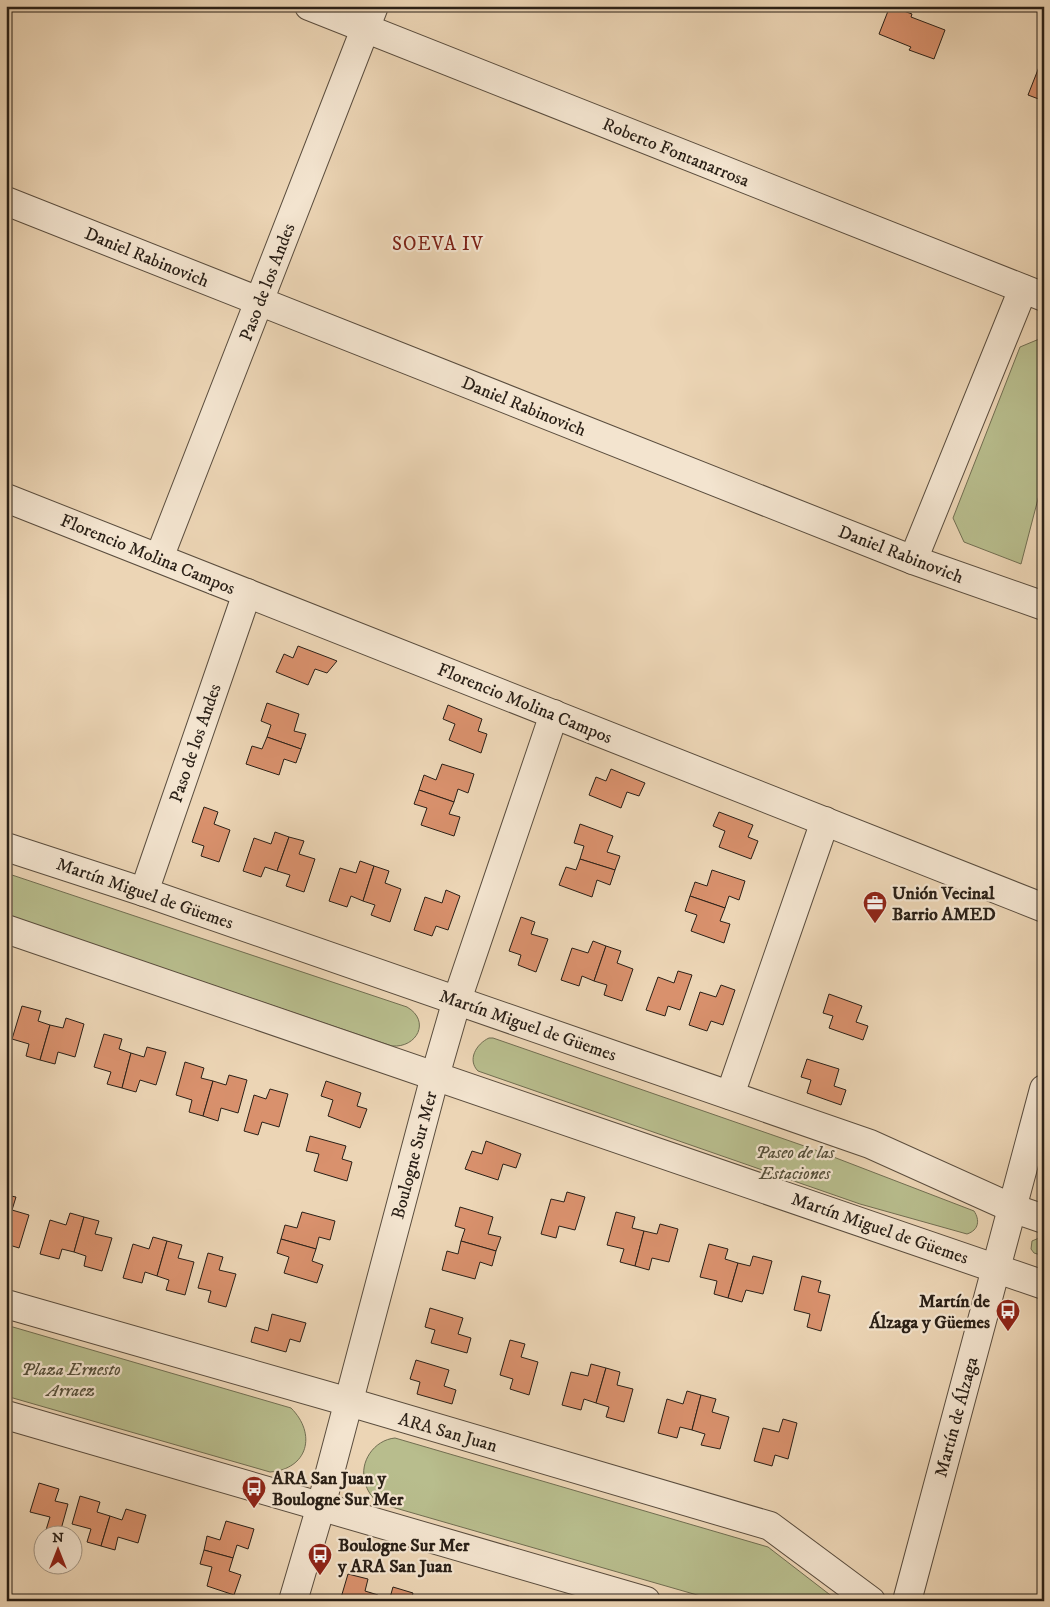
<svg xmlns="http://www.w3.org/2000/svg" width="1050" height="1607" viewBox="0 0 1050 1607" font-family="'IM FELL DW Pica',serif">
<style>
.green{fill:#b8bd8d;stroke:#716e52}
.building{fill:#d9916d;stroke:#2a2017}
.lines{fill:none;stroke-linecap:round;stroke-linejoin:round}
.street-casing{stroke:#5a4d3e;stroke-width:30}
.street{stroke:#f3e4cf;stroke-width:28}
.labels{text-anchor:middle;stroke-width:4.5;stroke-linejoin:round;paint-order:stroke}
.street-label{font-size:18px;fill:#2a2017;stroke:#f3e4cf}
.poi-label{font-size:18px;font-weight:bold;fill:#2a2017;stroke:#f3e4cf;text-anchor:start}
.park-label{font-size:18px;font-style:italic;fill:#554f3a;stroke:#f3e4cf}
.neighbourhood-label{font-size:19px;letter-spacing:1px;fill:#7a1f14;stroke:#f3e4cf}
</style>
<rect width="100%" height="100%" fill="#ecd5b5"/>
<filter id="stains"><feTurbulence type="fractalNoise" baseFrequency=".004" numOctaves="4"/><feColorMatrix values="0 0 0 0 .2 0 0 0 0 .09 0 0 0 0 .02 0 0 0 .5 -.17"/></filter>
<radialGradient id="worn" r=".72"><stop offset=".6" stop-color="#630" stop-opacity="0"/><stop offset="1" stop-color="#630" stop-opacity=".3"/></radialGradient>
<!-- green -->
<g class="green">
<path d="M1044 337V476L1021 564 964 542 953 518 1020 347Z"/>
<path d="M6 873 407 1007C431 1021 417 1048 392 1046L6 915Z"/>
<path d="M489 1038H493L810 1148 974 1211C980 1220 979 1230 967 1234L860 1204 478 1071C467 1060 476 1044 489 1038Z"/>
<path d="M1039 1238 1044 1240V1256L1034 1253 1031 1249 1032 1241Z"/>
<path d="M6 1325 291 1408C317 1434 308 1469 270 1472L6 1396Z"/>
<path d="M395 1438 768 1547 838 1601H718L378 1503C372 1497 367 1491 365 1482 359 1462 374 1440 395 1438Z"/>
</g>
<!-- building -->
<g class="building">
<path d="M890 6 912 14 911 17 945 30 934 59 909 50 911 47 879 34Z"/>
<path d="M1039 67 1044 68V101L1028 95Z"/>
<path d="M298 646 332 659 337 661 327 673 315 669 308 685 276 672 284 654 293 658Z"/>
<path d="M267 703 299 714 294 731 306 734 301 749 267 737 271 725 261 721Z"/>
<path d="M448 705 482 719 478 731 487 734 481 753 449 740 455 724 443 719Z"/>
<path d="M267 737 301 749 296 763 284 759 279 775 246 764 252 746 262 749Z"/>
<path d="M442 764 474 774 468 793 458 789 454 802 419 790 424 775 436 780Z"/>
<path d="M611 769 645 783 639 796 627 792 621 808 589 795 596 777 606 781Z"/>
<path d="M419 790 454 802 449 814 460 817 454 836 421 825 427 808 414 804Z"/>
<path d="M204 807 218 812 214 824 230 830 219 862 201 856 204 846 192 842Z"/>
<path d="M719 812 753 825 748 837 758 841 751 859 719 847 725 831 713 826Z"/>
<path d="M580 824 613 836 607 852 620 856 615 870 580 859 584 846 574 843Z"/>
<path d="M275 832 289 837 277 871 265 867 261 877 243 871 254 838 271 844Z"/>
<path d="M289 837 304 841 299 854 315 859 304 892 286 886 290 875 277 871Z"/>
<path d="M580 859 615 870 610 885 597 880 592 897 559 885 566 867 576 870Z"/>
<path d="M360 861 374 866 363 901 351 896 347 907 329 901 340 868 356 873Z"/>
<path d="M374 866 389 871 385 883 401 889 390 922 371 915 375 905 363 901Z"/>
<path d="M712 870 745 881 739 900 729 896 725 908 690 896 695 882 707 886Z"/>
<path d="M446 890 460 896 448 930 436 926 432 936 414 930 425 897 442 903Z"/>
<path d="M690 896 725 908 720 921 730 924 724 943 691 931 697 915 685 911Z"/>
<path d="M521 917 535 922 531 934 548 939 536 972 518 965 521 955 509 951Z"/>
<path d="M593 941 606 946 594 981 582 976 579 986 561 980 572 948 588 953Z"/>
<path d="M606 946 621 951 617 963 633 969 622 1001 604 995 607 985 594 981Z"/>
<path d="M678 971 692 975 680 1010 668 1006 665 1016 646 1010 658 977 674 983Z"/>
<path d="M721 985 735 990 723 1025 711 1021 707 1031 689 1025 700 992 716 997Z"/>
<path d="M829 994 862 1006 856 1022 868 1026 863 1040 829 1028 833 1016 823 1013Z"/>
<path d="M22 1006 41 1011 38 1021 50 1025 40 1060 26 1056 29 1044 12 1039Z"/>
<path d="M66 1018 84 1024 75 1057 58 1052 55 1064 40 1060 50 1025 63 1028Z"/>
<path d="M104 1034 122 1039 119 1049 131 1053 122 1088 107 1084 111 1072 94 1067Z"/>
<path d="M147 1047 166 1052 156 1085 140 1080 136 1092 122 1088 131 1053 144 1057Z"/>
<path d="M807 1059 839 1069 834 1086 846 1090 841 1105 807 1093 811 1080 801 1077Z"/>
<path d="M185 1062 204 1068 201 1078 213 1081 203 1116 189 1112 192 1100 176 1095Z"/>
<path d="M229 1075 247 1080 238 1113 221 1108 218 1121 203 1116 213 1081 226 1085Z"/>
<path d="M326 1081 361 1093 357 1106 367 1109 360 1128 328 1116 333 1100 321 1096Z"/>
<path d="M270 1089 288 1094 279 1127 262 1122 258 1135 244 1131 254 1095 266 1099Z"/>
<path d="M310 1136 346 1146 342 1159 352 1162 347 1181 314 1171 319 1154 306 1151Z"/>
<path d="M486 1141 521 1154 516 1168 503 1164 498 1180 465 1169 472 1151 482 1154Z"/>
<path d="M567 1192 585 1197 575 1230 559 1226 556 1238 541 1234 551 1199 564 1202Z"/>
<path d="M6 1195 16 1197 12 1210 29 1215 19 1248 6 1244Z"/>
<path d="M460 1207 493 1217 488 1234 501 1237 496 1251 461 1241 465 1229 455 1226Z"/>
<path d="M302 1212 335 1221 330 1240 319 1237 316 1249 281 1239 285 1225 297 1228Z"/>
<path d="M616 1212 635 1217 632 1228 644 1231 635 1266 620 1262 624 1249 607 1245Z"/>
<path d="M70 1213 84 1217 74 1252 62 1249 59 1259 40 1254 50 1220 66 1225Z"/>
<path d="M84 1217 99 1221 95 1234 112 1238 102 1271 84 1266 86 1256 74 1252Z"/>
<path d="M660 1224 678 1229 669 1262 652 1258 649 1270 635 1266 644 1231 657 1234Z"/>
<path d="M153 1237 167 1241 157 1276 145 1272 142 1283 123 1278 133 1244 149 1249Z"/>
<path d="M281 1239 316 1249 312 1261 323 1265 317 1283 284 1273 289 1257 277 1253Z"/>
<path d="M167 1241 182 1245 178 1258 194 1262 185 1295 166 1290 169 1280 157 1276Z"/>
<path d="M461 1241 496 1251 492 1266 480 1262 475 1279 442 1270 447 1251 458 1254Z"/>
<path d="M709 1244 728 1249 725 1259 738 1263 728 1298 714 1294 717 1281 700 1277Z"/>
<path d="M208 1253 223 1257 219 1270 236 1274 226 1307 208 1302 211 1291 198 1288Z"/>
<path d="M753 1256 772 1261 763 1294 746 1290 742 1302 728 1298 738 1263 750 1266Z"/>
<path d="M802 1276 821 1281 818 1292 830 1295 821 1331 807 1327 810 1314 794 1310Z"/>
<path d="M430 1308 463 1318 458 1334 471 1338 467 1353 431 1343 435 1330 425 1327Z"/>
<path d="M272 1314 306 1323 300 1342 290 1339 286 1352 251 1342 255 1327 268 1331Z"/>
<path d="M510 1340 525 1344 521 1357 538 1362 529 1395 510 1389 513 1379 500 1375Z"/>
<path d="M416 1360 449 1370 444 1386 456 1390 452 1404 417 1394 420 1382 410 1379Z"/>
<path d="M591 1364 606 1368 596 1403 584 1399 581 1410 562 1405 571 1372 588 1376Z"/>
<path d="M606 1368 620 1372 617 1385 633 1389 624 1422 606 1417 609 1407 596 1403Z"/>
<path d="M687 1391 701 1395 692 1430 680 1427 677 1438 658 1433 667 1399 683 1404Z"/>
<path d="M701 1395 716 1399 712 1412 729 1417 720 1449 701 1445 705 1434 692 1430Z"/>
<path d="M783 1419 797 1423 788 1459 775 1455 772 1466 754 1461 763 1428 779 1432Z"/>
<path d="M39 1483 59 1489 55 1501 68 1504 60 1533 46 1530 50 1517 30 1512Z"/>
<path d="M80 1496 100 1502 97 1512 110 1516 101 1546 87 1542 91 1529 72 1524Z"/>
<path d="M126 1509 146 1515 138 1543 118 1537 115 1550 101 1546 110 1516 122 1520Z"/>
<path d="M226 1521 254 1529 248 1549 237 1545 233 1558 204 1550 207 1536 220 1540Z"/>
<path d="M204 1550 233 1558 229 1571 241 1575 234 1595 207 1586 212 1567 200 1564Z"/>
<path d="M348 1574 368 1579 365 1591 378 1595 376 1601H340Z"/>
<path d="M393 1587 413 1593 411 1601H389Z"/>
</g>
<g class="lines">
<defs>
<g id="street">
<path d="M309 6 1044 297"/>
<path d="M6 201 913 560 1044 606"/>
<path d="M6 498 1044 908"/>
<path d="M159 558 374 6"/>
<path d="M913 560 1023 289"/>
<path d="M6 847 144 892 870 1144 1012 1208 1044 1219"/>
<path d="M144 892 247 593"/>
<path d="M6 929 1044 1285"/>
<path d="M730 1095 825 821"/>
<path d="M6 1304 349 1402 770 1526 871 1601"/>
<path d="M6 1415 646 1601"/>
<path d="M293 1601 321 1506 435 1076 457 1000 554 714"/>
<path d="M907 1601 1044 1089"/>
</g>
</defs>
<!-- street casing -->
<use href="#street" class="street-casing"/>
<!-- street -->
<use href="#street" class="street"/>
</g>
<!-- icons -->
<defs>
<symbol id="office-pin" viewBox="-11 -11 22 30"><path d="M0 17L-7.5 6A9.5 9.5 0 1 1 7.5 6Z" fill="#8f2418" stroke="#f3e4cf"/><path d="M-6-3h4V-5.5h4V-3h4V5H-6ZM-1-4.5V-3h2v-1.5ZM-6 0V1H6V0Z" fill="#fff"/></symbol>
<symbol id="bus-pin" viewBox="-11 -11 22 30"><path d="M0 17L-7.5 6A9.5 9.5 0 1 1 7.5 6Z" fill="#8f2418" stroke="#f3e4cf"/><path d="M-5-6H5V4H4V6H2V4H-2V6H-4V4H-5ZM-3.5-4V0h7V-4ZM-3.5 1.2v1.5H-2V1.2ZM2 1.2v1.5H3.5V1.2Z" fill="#fff"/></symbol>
</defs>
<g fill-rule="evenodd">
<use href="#office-pin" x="861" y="889" width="28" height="38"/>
<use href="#bus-pin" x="994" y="1297" width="28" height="38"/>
<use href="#bus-pin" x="240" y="1474" width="28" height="38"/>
<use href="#bus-pin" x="306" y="1541" width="28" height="38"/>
</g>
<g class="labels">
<!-- street labels -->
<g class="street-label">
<text transform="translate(676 152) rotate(22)" y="6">Roberto Fontanarrosa</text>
<text transform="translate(147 257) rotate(22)" y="6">Daniel Rabinovich</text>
<text transform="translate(267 282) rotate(-69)" y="6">Paso de los Andes</text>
<text transform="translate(524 406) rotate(22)" y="6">Daniel Rabinovich</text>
<text transform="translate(148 554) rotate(22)" y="6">Florencio Molina Campos</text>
<text transform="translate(901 554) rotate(21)" y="6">Daniel Rabinovich</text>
<text transform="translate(525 703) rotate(22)" y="6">Florencio Molina Campos</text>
<text transform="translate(195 743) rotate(-71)" y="6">Paso de los Andes</text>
<text transform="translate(145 893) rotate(19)" y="6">Martín Miguel de Güemes</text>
<text transform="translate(528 1025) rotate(19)" y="6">Martín Miguel de Güemes</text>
<text transform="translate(414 1155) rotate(-75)" y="6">Boulogne Sur Mer</text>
<text transform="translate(880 1228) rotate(19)" y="6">Martín Miguel de Güemes</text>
<text transform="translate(956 1417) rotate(-75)" y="6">Martín de Álzaga</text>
<text transform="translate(448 1432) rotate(16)" y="6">ARA San Juan</text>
</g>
<!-- poi labels -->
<g class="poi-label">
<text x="892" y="899">Unión Vecinal<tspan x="892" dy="21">Barrio AMED</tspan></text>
<text x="990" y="1307" text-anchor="end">Martín de<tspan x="990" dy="21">Álzaga y Güemes</tspan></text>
<text x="272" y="1484">ARA San Juan y<tspan x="272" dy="21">Boulogne Sur Mer</tspan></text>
<text x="338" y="1551">Boulogne Sur Mer<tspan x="338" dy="21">y ARA San Juan</tspan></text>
</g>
<!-- park labels -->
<g class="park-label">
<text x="795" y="1158">Paseo de las<tspan x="795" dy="21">Estaciones</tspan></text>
<text x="71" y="1375">Plaza Ernesto<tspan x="71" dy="21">Arraez</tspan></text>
</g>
<!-- neighbourhood labels -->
<g class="neighbourhood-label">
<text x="438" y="250">SOEVA IV</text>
</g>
</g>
<!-- margin -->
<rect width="1050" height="1607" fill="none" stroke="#ecd5b5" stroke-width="25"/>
<rect x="8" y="8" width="1035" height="1592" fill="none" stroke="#2a2017" stroke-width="2.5"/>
<rect x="12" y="12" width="1025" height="1582" fill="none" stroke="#2a2017"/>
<!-- north arrow -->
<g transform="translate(58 1550)"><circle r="24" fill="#f3e4cf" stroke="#a39685"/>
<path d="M0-4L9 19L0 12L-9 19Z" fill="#8f2418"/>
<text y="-8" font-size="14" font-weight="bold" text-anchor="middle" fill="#2a2017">N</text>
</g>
<rect width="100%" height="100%" filter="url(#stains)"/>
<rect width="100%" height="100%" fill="url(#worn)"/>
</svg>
